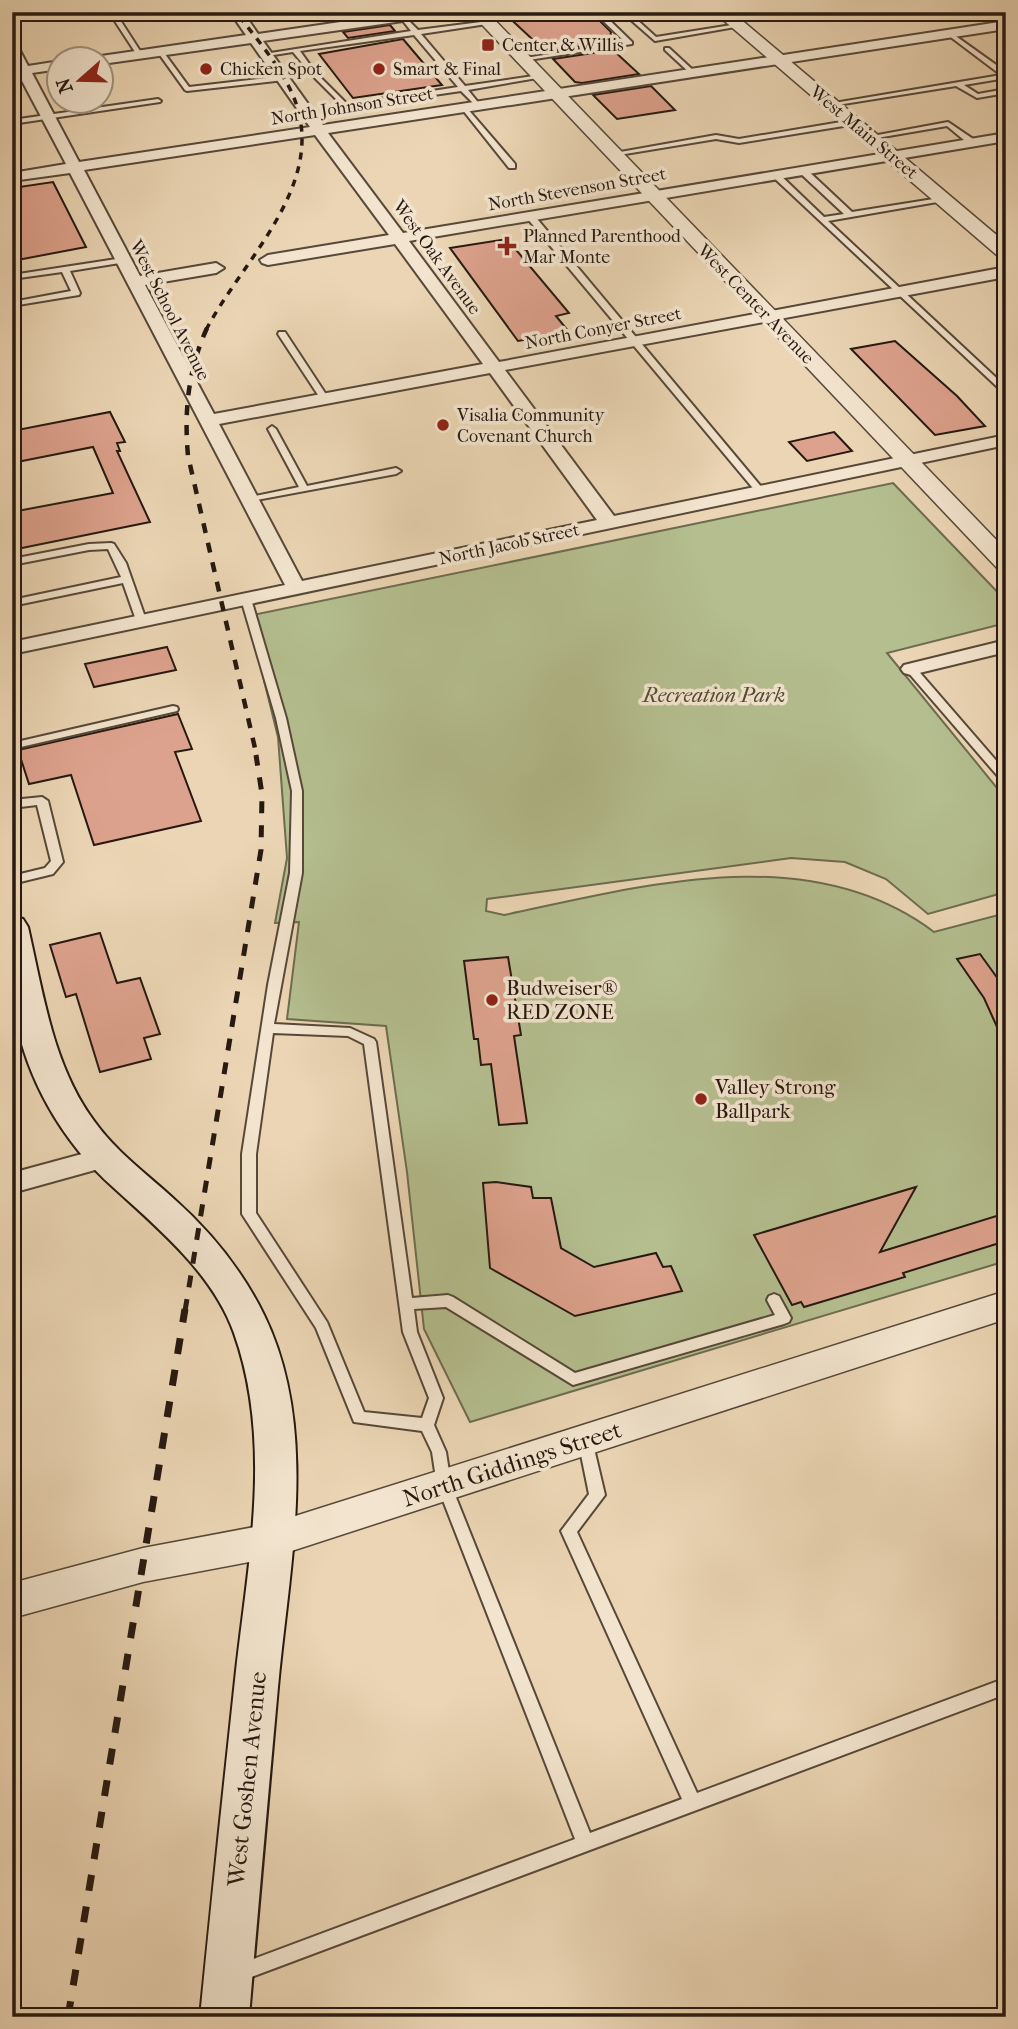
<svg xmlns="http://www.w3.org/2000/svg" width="1018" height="2029" viewBox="0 0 1018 2029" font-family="'IM FELL French Canon',serif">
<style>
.green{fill:#b4be8f;stroke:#6d6c50;stroke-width:2}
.building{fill:#dda28d;stroke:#261910;stroke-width:2}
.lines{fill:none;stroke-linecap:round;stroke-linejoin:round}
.service-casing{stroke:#574839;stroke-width:4}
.minor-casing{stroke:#574839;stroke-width:4}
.tertiary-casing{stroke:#574839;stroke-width:3}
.secondary-casing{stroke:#261910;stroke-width:4}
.service{fill:#f2e4ce;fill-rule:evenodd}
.minor{fill:#f2e4ce;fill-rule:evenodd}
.tertiary{fill:#f2e4ce;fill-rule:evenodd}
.secondary{fill:#f2e4ce;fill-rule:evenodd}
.rail-far3{stroke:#261910;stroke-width:3.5;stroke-dasharray:7 7;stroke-linecap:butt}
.rail-far2{stroke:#261910;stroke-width:4.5;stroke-dasharray:10 10;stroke-linecap:butt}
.rail-far1{stroke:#261910;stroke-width:5;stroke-dasharray:12 12;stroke-linecap:butt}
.rail{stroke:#261910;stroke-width:7;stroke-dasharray:16 16;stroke-linecap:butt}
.poi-dot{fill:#8f2418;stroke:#f2e4ce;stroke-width:2.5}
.labels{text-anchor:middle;stroke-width:7;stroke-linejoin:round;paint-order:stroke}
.far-poi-label{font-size:18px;fill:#261910;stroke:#f2e4ce;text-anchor:start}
.far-street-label{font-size:18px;fill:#261910;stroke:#f2e4ce}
.park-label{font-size:21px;font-style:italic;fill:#514b36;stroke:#f2e4ce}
.poi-label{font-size:21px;fill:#261910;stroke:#f2e4ce;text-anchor:start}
.near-street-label{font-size:24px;fill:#261910;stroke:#f2e4ce}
</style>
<rect width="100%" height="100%" fill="#ebd5b4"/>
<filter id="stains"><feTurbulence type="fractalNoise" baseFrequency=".00286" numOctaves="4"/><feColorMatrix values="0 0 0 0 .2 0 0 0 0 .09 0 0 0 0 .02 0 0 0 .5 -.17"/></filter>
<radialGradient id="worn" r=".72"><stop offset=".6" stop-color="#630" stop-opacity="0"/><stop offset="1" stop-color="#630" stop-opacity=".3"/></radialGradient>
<!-- green -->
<path class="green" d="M893 483 1006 601V623L887 653 1006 799V892L928 914 886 879 845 862 791 858 487 899 486 911 504 915C643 886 809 838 934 932L1006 913V1261L470 1422 424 1329 407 1172 386 1026 287 1019 299 922 275 923 287 858 278 737 248 616Z"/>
<!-- building -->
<g class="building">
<path d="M326 12H379L380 14 333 20Z"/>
<path d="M503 12H591L611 32 609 42 546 52Z"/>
<path d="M390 25 395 31 348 38 343 32Z"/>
<path d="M403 39 442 85 353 98 319 54Z"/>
<path d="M613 50 639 74 582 83 575 82 553 59Z"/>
<path d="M651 86 675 110 617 119 593 95Z"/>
<path d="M53 182 86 247 12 261V188Z"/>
<path d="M507 239 569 313 556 316 569 332 518 341 450 248Z"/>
<path d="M895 341 957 396 985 426 935 435 851 349Z"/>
<path d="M110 412 125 442 117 443 120 451H117L150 522 12 550V512L113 493 93 447 12 463V431Z"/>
<path d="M834 432 852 451 807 461 789 442Z"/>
<path d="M167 647 176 670 94 687 85 664Z"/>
<path d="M178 714 192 749 175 752 201 821 94 845 71 775 29 784 18 750Z"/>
<path d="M100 933 117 983 140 978 160 1034 144 1038 151 1059 100 1072 76 994 66 997 50 945Z"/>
<path d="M980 954 1006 990V1047L984 998 957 959Z"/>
<path d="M508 957 521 1035 514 1036 527 1123 499 1125 491 1064 481 1065 478 1039H474L464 961Z"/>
<path d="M496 1182 531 1187 533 1198H551L561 1248 594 1267 656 1253 663 1267 671 1266 682 1291 575 1316 490 1268 483 1183Z"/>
<path d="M916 1187 880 1252 1006 1213V1241L903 1273 905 1277 804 1307 801 1302 792 1305 754 1235Z"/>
</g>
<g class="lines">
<defs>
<g id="service">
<path d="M109 12H115L142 54 141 55H137Z"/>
<path d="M594 12H601L632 42V44L522 61 519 59 625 42Z"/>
<path d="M403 15 418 30 489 21V23L487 24 421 34 465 86 540 75 543 77 468 90 481 106 478 108 461 91 345 108 311 74 293 52 267 56 264 54 411 31 400 17ZM414 35 458 87 347 104 315 72 300 51Z"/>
<path d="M631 18H635L656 37 738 24 741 26 655 41 631 20Z"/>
<path d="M950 32 1006 72V78L964 85 978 94 1006 89V93L977 98 956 86 831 106 828 104 1001 75 948 35V33Z"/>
<path d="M665 48H669L695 72V74H691L665 50Z"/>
<path d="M158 50H162L189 87 284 76 287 78 284 80 187 91 185 90 157 51Z"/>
<path d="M158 99 161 101 160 102 12 124V120Z"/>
<path d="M462 107H466L515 164V168H509L462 109Z"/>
<path d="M853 120H856V124L739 143 716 139 613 156 609 154 716 135 739 139Z"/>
<path d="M948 122 976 141V145H970L947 126 871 139 867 137Z"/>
<path d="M799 168H805L852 212 946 197 947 199 943 201 828 221 1006 387V395L771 175 778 173 824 217 844 214 799 172Z"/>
<path d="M527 214H533L763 489V493H757L527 218Z"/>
<path d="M123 258H126V262L70 271 80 293 79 295 12 306V302L71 291 62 272 12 279V275Z"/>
<path d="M279 332H285L329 399 328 401H322L278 334Z"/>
<path d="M272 426 276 429 307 486 396 468 401 471 396 474 246 502V498L299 487 268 429Z"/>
<path d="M111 543 114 544 126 563 146 620 145 622H137L136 620 123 583 12 606V600L121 577 108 549 89 550 12 565V559L89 544Z"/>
<path d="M246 596 251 599 286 718 302 791V873L274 1024 350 1028 374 1039 376 1042 412 1298 448 1295 453 1297 575 1373 775 1315 767 1300 769 1296 774 1294 779 1296 791 1318 789 1322 784 1324 573 1385 446 1307 414 1309 417 1332 443 1398 434 1425 446 1452 451 1485 590 1833 682 1799 561 1531 589 1494 578 1440 580 1436 585 1434 590 1436 592 1440 605 1495 577 1532 697 1793 1006 1678V1694L238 1982 232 1979 229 1973 232 1967 575 1839 437 1485 432 1452 422 1431 354 1422 316 1328 242 1214V1154L268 985 290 873 292 791 276 718 241 599ZM273 1033 348 1036 364 1044 403 1332 429 1398 422 1418 364 1412 327 1322 256 1213V1154Z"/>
<path d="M911 666 915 667 1006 772V782L1002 781 907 671 906 669Z"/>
<path d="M173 706 177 707 178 709 177 711 12 749V743Z"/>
<path d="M42 797 48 801 63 862 53 874 12 884V876L45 868 51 861 37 805 12 808V800Z"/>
</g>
<g id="minor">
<path d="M230 12H243L258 34 409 12H444L438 16 263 41 323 125 1006 21V29L328 133 403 233 1006 133V141L409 241 499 362 1006 267V277L505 370 614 516 1006 435V445L12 654V642L285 585 70 173 12 181V173L66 164 19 75 12 76V68L15 67 12 61V44L17 45 28 66 60 61V69L32 73 79 162 310 127 251 43 102 64V60H95L101 56 246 35ZM315 135 389 235 268 255 260 260 262 263 268 265 395 244 483 364 214 414 145 285 216 273 224 268 216 263 140 276 84 170ZM490 373 597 520 302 581 219 424Z"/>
<path d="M1006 640V652L911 675 904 673 901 669 904 665Z"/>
<path d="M104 1148 113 1151 117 1158 113 1165 12 1193V1173Z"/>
</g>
<g id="tertiary">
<path d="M470 12H487L1006 550V571L998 569Z"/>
<path d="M714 12H732L1006 243V259L999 257Z"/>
<path d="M1006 1291V1319L270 1558 143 1582 12 1618V1583L143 1548 270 1524Z"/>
</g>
<path id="secondary" d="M12 916 23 919 28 927C43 993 53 1066 94 1121 116 1152 147 1174 174 1199 211 1232 242 1270 264 1315 320 1430 289 1566 278 1687 268 1797 258 1907 249 2017H200C211 1905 223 1792 235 1680 247 1566 274 1445 234 1333 213 1274 159 1229 114 1188 61 1141 24 1076 13 1005 8 977 12 945 12 916Z"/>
</defs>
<!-- service casing -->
<use href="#service" class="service-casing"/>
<!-- minor casing -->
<use href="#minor" class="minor-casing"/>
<!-- tertiary casing -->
<use href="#tertiary" class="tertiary-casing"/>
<!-- secondary casing -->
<use href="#secondary" class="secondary-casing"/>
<!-- service -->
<use href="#service" class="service"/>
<!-- minor -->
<use href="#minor" class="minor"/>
<!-- tertiary -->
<use href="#tertiary" class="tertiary"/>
<!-- secondary -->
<use href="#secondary" class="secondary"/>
<!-- rail-far3 -->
<path class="rail-far3" d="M206 330C244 257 333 180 291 91 277 62 255 37 236 12"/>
<!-- rail-far2 -->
<path class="rail-far2" d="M207 328C188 370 184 411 188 456L257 757"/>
<!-- rail-far1 -->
<path class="rail-far1" d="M185 1311 261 850 262 794 256 755"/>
<!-- rail -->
<path class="rail" d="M68 2017 185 1309"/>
</g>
<!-- markers -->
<g class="poi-dot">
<rect x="481" y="38" width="14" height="14" rx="3.5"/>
<circle cx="206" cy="69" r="7"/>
<circle cx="379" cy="69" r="7"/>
<path d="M503.5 235.5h7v7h7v7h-7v7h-7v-7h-7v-7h7z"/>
<circle cx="443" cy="425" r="7"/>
<circle cx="492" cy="1000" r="7"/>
<circle cx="701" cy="1099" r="7"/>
</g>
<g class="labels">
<!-- far-poi labels -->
<g class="far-poi-label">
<text x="502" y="51">Center &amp; Willis</text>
<text x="220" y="75">Chicken Spot</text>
<text x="393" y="75">Smart &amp; Final</text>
<text x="523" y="242">Planned Parenthood<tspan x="523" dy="21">Mar Monte</tspan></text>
<text x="457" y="421">Visalia Community<tspan x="457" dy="21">Covenant Church</tspan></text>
</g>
<!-- far-street labels -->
<g class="far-street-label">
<text transform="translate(352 106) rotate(-9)" y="6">North Johnson Street</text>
<text transform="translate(864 132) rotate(40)" y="6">West Main Street</text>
<text transform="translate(577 189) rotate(-10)" y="6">North Stevenson Street</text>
<text transform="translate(437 257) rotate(54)" y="6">West Oak Avenue</text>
<text transform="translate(756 304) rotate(46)" y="6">West Center Avenue</text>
<text transform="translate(170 310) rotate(63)" y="6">West School Avenue</text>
<text transform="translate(603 328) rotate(-11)" y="6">North Conyer Street</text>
<text transform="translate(509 544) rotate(-12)" y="6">North Jacob Street</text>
</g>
<!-- park labels -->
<g class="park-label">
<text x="714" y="702">Recreation Park</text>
</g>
<!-- poi labels -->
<g class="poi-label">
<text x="506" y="995">Budweiser®<tspan x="506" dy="24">RED ZONE</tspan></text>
<text x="715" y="1094">Valley Strong<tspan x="715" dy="24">Ballpark</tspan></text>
</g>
<!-- near-street labels -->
<g class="near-street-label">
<text transform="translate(512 1464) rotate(-18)" y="8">North Giddings Street</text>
<text transform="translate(247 1779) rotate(-84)" y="8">West Goshen Avenue</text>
</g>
</g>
<!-- margin -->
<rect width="1018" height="2029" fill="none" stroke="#ebd5b4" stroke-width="42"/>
<rect x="14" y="14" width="990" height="2001" fill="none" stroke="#261910" stroke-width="3.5"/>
<rect x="21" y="21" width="976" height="1987" fill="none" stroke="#261910" stroke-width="2"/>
<!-- north arrow -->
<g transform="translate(80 80) rotate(250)"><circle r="33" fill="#f2e4ce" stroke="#a09382" stroke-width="2"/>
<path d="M0-5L12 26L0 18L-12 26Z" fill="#8f2418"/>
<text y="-10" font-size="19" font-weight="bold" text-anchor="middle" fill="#261910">N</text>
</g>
<rect width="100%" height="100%" filter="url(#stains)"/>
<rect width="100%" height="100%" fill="url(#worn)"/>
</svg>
